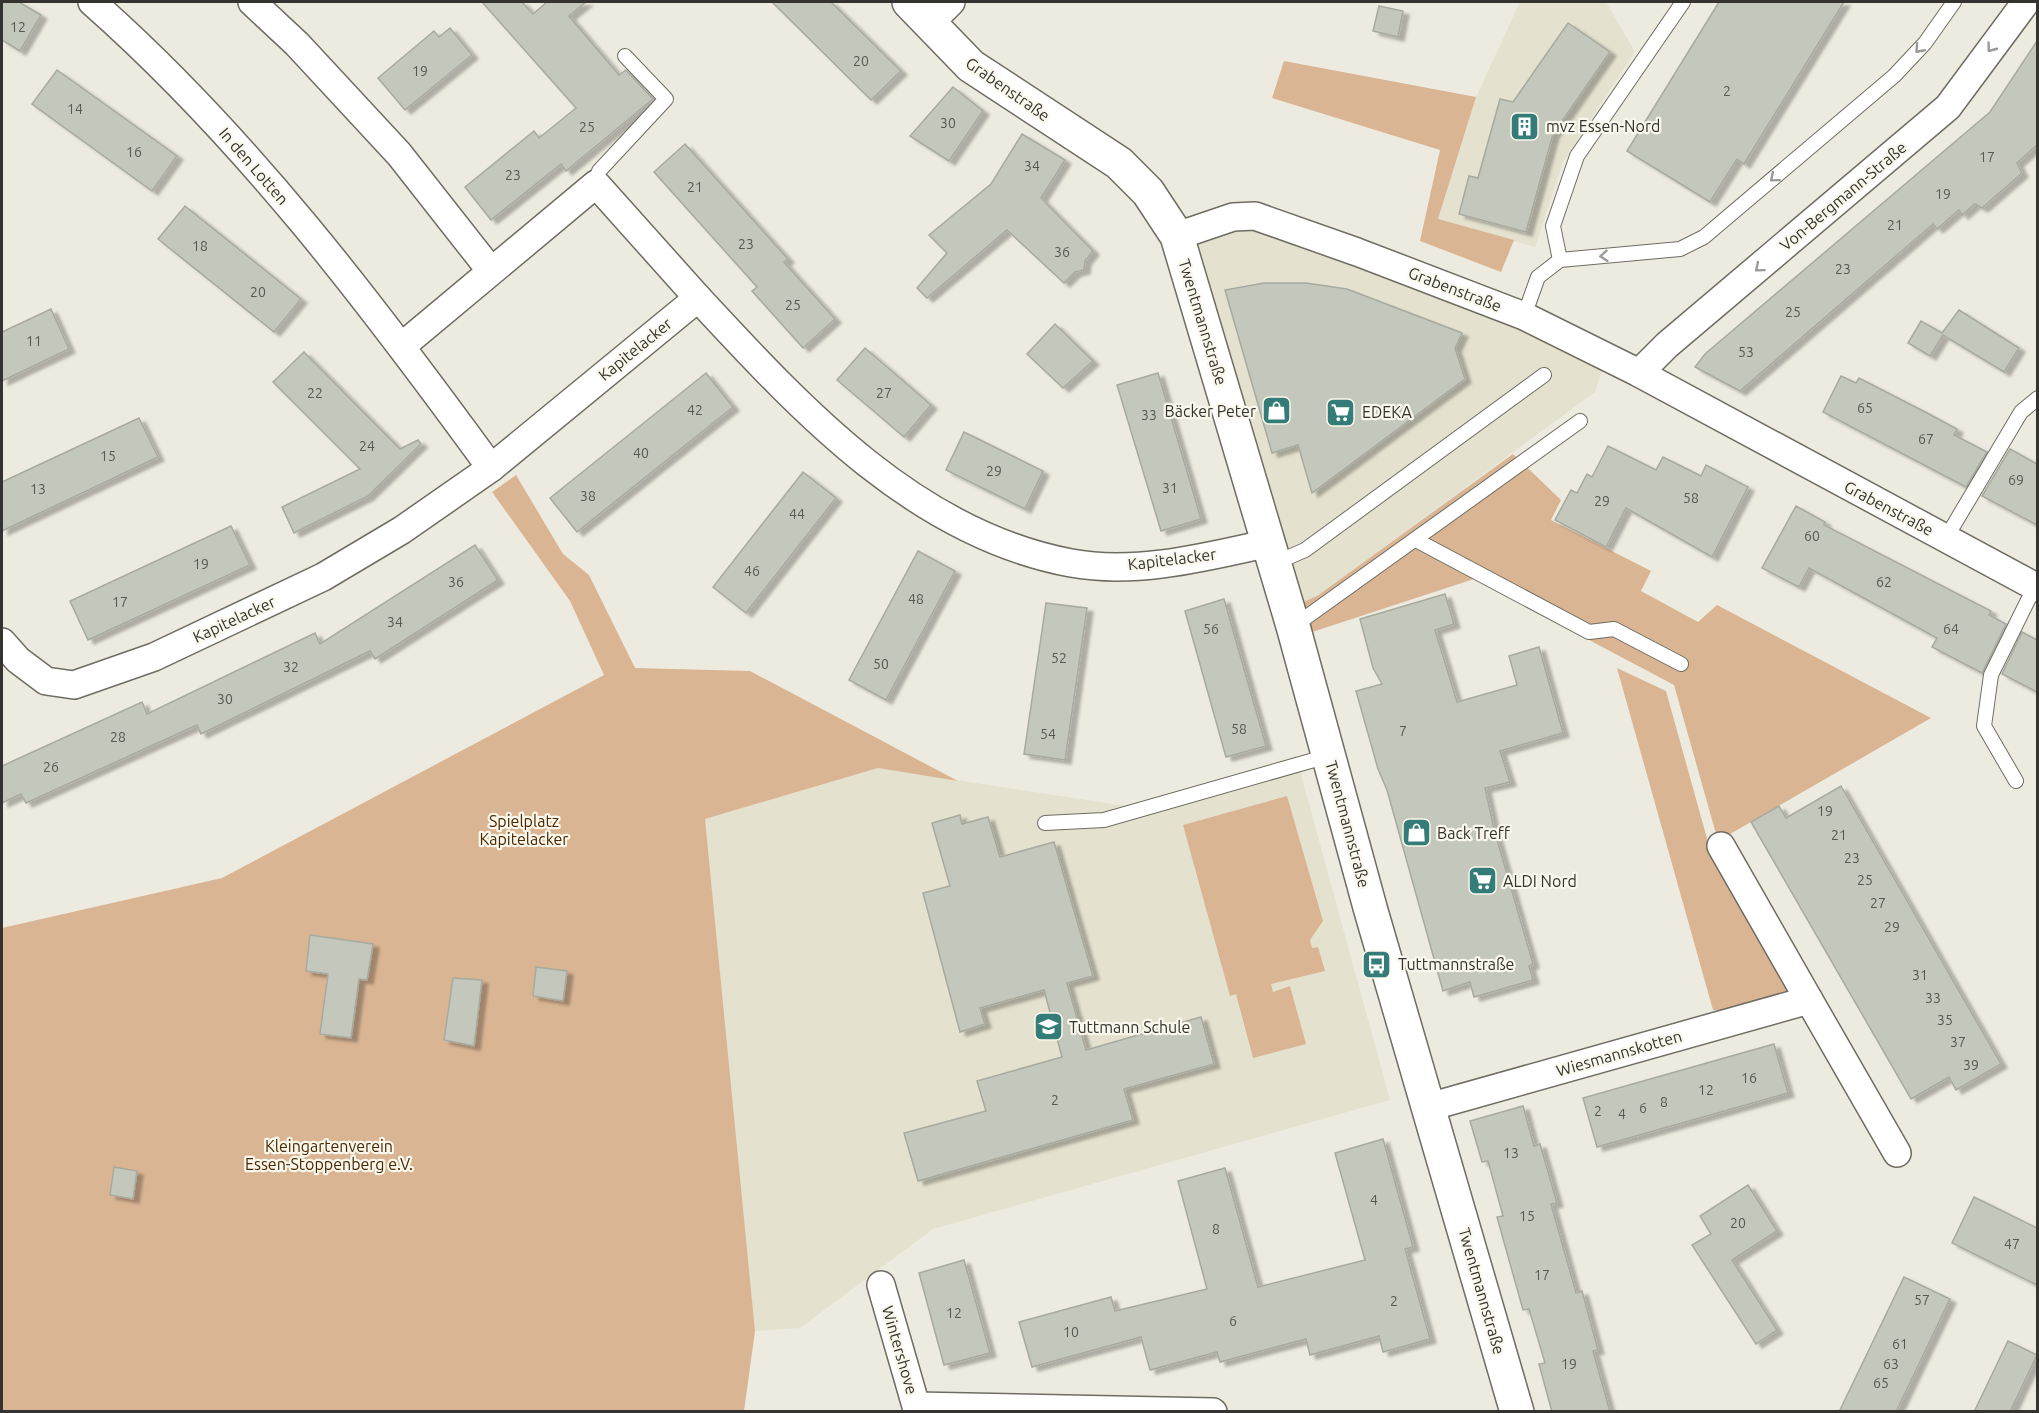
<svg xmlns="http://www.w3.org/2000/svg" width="2039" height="1413" viewBox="0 0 2039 1413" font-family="Ubuntu,sans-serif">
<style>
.built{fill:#e4e1ce}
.green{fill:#dab594}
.building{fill:#c4c7bc;stroke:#a7aa9e;stroke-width:1.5;filter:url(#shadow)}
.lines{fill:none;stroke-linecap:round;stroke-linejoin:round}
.lane-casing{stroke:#6f6d62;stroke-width:16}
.street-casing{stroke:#6f6d62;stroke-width:30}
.secondary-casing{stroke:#6f6d62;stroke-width:36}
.lane{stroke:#fff;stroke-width:14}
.street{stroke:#fff;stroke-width:27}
.secondary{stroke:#fff;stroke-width:33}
.oneway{stroke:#9a9997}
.labels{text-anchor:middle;stroke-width:4.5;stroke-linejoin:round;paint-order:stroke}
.number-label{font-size:14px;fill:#585852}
.street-label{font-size:16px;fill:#34332f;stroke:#faf8ec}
.poi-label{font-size:16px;fill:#34332f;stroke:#faf8ec;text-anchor:start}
.park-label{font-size:16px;fill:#482702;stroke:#faf8ec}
</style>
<defs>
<filter id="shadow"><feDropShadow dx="6" dy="4" stdDeviation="1.5" flood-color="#0004"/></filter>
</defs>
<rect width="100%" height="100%" fill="#edebdf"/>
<!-- built -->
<g class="built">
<path d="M1520 2H1606L1635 52 1563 162 1535 247 1438 219 1476 97Z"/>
<path d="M1255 223 1605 361 1595 392 1317 596 1292 607 1185 238Z"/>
<path d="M1296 756 1390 1100 933 1229 800 1328 755 1331 705 819 878 768 1126 806Z"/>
</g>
<!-- green -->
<g class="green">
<path d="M1284 61 1476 97 1438 219 1514 240 1501 272 1420 241 1440 150 1272 98Z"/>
<path d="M1513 454 1561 500 1551 520 1651 571 1641 591 1698 622 1717 605 1931 718 1718 841 1674 685 1474 579 1300 636 1292 607 1317 596Z"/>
<path d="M516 475 563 554 589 575 635 668 750 671 958 781 878 768 705 819 755 1331 744 1411H2V928L222 878 604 675 570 601 492 492Z"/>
<path d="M1617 668 1666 691 1708 842 1712 843 1800 995 1739 1012 1713 1010Z"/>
<path d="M1287 796 1323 921 1310 940 1312 948 1318 947 1325 971 1271 984 1273 992 1290 986 1306 1044 1253 1058 1236 994 1230 996 1183 825Z"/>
</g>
<!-- building -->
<g class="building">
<path d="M2 2H19L41 15 20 51 2 40Z"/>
<path d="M482 2H522L533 14 547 2H586L569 16 619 75 626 70 653 99 566 171 561 164 491 220 465 187 534 131 539 138 576 108Z"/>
<path d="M772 2H831L901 71 871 100Z"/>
<path d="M1719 2H1844L1744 164 1737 159 1710 202 1627 151Z"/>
<path d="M1379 6 1403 11 1398 37 1373 31Z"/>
<path d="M1568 23 1610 52 1553 134 1526 232 1459 214 1469 176 1478 178 1500 99 1513 102Z"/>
<path d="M450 28 472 55 405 110 378 78 434 31 439 37Z"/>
<path d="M2037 41V145L2017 163 2022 173 1982 208 1975 204 1962 215 1959 210 1937 229 1933 224 1740 391 1695 367 1705 354 1990 112Z"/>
<path d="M57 70 177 156 152 191 32 104Z"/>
<path d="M953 87 983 111 949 161 910 136Z"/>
<path d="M1022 134 1065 160 1041 198 1093 251 1085 261 1084 270 1075 272 1064 283 1007 230 927 298 917 288 947 253 929 235 991 184Z"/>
<path d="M685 144 788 259 784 262 835 319 803 348 752 291 757 287 654 172Z"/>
<path d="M185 206 301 299 274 332 158 239Z"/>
<path d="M1264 283H1306L1347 289 1462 333 1455 348 1465 379 1312 493 1298 445 1272 453 1225 290Z"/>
<path d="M51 309 69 349 2 381V332Z"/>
<path d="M1959 310 2019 348 2004 372 1943 335 1930 356 1908 343 1921 321 1942 333Z"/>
<path d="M1055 324 1093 361 1063 388 1027 354Z"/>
<path d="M865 348 931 405 904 437 837 380Z"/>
<path d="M304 352 400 449 418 440 421 444 368 496 294 533 282 507 360 469 273 382Z"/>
<path d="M706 373 733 407 577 532 550 498Z"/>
<path d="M1158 373 1201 519 1161 531 1117 385Z"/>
<path d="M1841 376 1856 383 1859 378 1929 414 1957 429 1954 435 1987 452 1966 487 1823 412Z"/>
<path d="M139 418 158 457 2 531V482Z"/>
<path d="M964 432 1043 471 1025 509 946 470Z"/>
<path d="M1608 446 1656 470 1663 457 1701 476 1706 465 1748 487 1712 557 1626 508 1606 547 1555 520 1571 490 1577 493 1587 474 1592 477Z"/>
<path d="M2010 449 2037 464V525L1982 496Z"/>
<path d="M803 472 836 498 746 613 713 587Z"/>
<path d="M1796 506 1825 522 1824 525 1991 611 1989 615 2006 624 1982 673 1932 647 1937 638 1809 568 1799 587 1762 568Z"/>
<path d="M231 526 250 565 88 640 70 601Z"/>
<path d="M475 545 498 580 375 659 370 651 201 734 197 725 26 803 21 794 2 803V766L142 702 147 714 315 633 320 644Z"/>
<path d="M918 551 955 571 886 700 849 680Z"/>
<path d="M1445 594 1454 624 1435 630 1457 702 1517 685 1509 656 1539 647 1563 733 1500 751 1510 782 1485 788 1494 829 1533 964 1529 966 1533 980 1474 997 1470 982 1443 991 1387 790 1378 769 1356 691 1382 684 1373 668 1360 619Z"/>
<path d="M1224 599 1266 746 1226 757 1185 611Z"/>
<path d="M1046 603 1087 608 1065 760 1024 754Z"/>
<path d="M2022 632 2037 640V692L2002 674Z"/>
<path d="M1841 786 2001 1064 1956 1090 1949 1077 1911 1099 1751 822 1779 806 1786 818Z"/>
<path d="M960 815 962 824 988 817 1000 857 1054 842 1093 976 1067 983 1086 1050 1201 1017 1214 1064 1124 1089 1133 1120 918 1181 904 1133 986 1111 977 1081 1062 1057 1044 990 980 1008 985 1024 960 1032 923 893 950 886 932 823Z"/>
<path d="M310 935 373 944 367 980 359 979 351 1038 320 1034 328 974 306 971Z"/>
<path d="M536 967 567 971 563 1001 533 996Z"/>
<path d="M453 978 482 980 474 1046 444 1040Z"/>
<path d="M1774 1044 1788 1093 1597 1147 1583 1098Z"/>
<path d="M1523 1106 1534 1146 1540 1144 1557 1203 1551 1204 1576 1293 1582 1291 1598 1350 1593 1351 1610 1412H1552L1539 1364 1545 1363 1529 1309 1523 1310 1497 1217 1503 1216 1488 1161 1482 1162 1470 1121Z"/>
<path d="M1383 1139 1413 1247 1405 1249 1430 1339 1383 1352 1379 1336 1310 1355 1306 1339 1220 1362 1217 1352 1150 1370 1141 1337 1032 1367 1019 1322 1111 1297 1115 1311 1207 1289 1178 1181 1225 1168 1258 1287 1365 1260 1335 1153Z"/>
<path d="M114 1167 137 1171 133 1199 110 1195Z"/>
<path d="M1748 1185 1777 1231 1732 1260 1777 1330 1756 1344 1692 1245 1711 1234 1700 1216Z"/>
<path d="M1974 1197 2037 1228V1285L1952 1243Z"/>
<path d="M964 1260 990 1353 944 1365 919 1273Z"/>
<path d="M1904 1277 1950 1299 1939 1322 1896 1412H1839Z"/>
<path d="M2008 1341 2037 1355 2018 1395 2010 1412H1974Z"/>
</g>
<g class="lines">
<defs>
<g id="lane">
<path d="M596 184 599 171 666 99 625 56"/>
<path d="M1560 260 1553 226 1577 156 1683 2"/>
<path d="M1524 316 1538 277 1560 260 1680 249 1704 237 1894 76 1925 43 1954 2"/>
<path d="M1946 538 2021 412 2038 398"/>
<path d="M1416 540 1589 632 1614 629 1681 664"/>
<path d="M1275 563 1305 550 1544 375"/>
<path d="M1294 626 1580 421"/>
<path d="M2016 781 1984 726 1991 675 2035 586"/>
<path d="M1045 823 1104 820 1328 756"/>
</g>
<g id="street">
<path d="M92 2C246 138 370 302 491 468"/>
<path d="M252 2 297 44 399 154 491 271"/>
<path d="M930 23 951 2"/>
<path d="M1177 236 1233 217 1255 216 1357 252 1524 316 1639 373 2038 588"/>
<path d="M402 346 596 184 698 298"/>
<path d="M1639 373 1667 345 1948 107 2026 2"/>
<path d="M2 642 18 660 46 681 74 685 154 657 323 577 402 530 491 468 698 298C801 409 915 534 1071 563 1136 575 1206 557 1269 543"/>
<path d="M1721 846 1809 1000"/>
<path d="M1429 1107 1809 1000 1897 1153"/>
<path d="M881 1285 916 1406 1213 1412"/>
</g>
<path id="secondary" d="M909 2 971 66 1119 163 1148 192 1177 236 1293 626 1371 911 1517 1412"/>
</defs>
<!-- lane casing -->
<use href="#lane" class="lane-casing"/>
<!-- street casing -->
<use href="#street" class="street-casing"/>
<!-- secondary casing -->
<use href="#secondary" class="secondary-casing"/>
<!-- lane -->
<use href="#lane" class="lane"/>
<!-- street -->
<use href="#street" class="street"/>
<!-- secondary -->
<use href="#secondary" class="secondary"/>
</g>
<!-- one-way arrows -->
<defs><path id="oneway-chevron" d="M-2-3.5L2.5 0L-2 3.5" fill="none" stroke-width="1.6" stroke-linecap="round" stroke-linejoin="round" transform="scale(1.5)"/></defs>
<g class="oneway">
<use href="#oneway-chevron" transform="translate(1991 48) rotate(127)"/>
<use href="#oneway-chevron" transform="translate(1919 49) rotate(132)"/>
<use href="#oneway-chevron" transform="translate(1774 178) rotate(140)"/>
<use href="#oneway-chevron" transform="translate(1604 256) rotate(175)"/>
<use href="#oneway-chevron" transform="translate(1759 268) rotate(140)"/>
</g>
<!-- icons -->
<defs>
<symbol id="building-square" viewBox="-11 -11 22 22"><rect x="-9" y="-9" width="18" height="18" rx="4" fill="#347c77" stroke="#faf8ec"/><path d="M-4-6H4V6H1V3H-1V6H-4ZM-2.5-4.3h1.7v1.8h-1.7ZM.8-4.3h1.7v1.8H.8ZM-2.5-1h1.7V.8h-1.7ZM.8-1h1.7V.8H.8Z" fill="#fff"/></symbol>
<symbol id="shop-square" viewBox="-11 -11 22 22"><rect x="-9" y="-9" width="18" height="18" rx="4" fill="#347c77" stroke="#faf8ec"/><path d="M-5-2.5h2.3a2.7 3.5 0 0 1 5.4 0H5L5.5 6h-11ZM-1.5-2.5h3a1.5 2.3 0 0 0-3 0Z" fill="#fff"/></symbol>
<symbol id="supermarket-square" viewBox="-11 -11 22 22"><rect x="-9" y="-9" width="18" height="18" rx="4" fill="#347c77" stroke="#faf8ec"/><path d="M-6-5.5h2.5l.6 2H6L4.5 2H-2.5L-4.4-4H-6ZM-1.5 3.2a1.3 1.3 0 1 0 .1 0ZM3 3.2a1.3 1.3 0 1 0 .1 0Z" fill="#fff"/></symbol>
<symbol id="bus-square" viewBox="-11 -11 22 22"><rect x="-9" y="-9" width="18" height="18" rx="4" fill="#347c77" stroke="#faf8ec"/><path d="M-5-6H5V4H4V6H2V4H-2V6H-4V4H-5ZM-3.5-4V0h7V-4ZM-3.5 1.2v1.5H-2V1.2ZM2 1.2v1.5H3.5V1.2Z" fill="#fff"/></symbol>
<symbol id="school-square" viewBox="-11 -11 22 22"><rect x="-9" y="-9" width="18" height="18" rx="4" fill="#347c77" stroke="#faf8ec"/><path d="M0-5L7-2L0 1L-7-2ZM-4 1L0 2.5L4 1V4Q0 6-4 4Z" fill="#fff"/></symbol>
</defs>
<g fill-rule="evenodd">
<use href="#building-square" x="1508" y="110" width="33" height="33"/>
<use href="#shop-square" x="1260" y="394" width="33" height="33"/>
<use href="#supermarket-square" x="1324" y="396" width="33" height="33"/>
<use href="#shop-square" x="1400" y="816" width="33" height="33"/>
<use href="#supermarket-square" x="1466" y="864" width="33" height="33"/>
<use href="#bus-square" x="1360" y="948" width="33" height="33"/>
<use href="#school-square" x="1032" y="1010" width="33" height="33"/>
</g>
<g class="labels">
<!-- number labels -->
<g class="number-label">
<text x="18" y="32">12</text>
<text x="861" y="66">20</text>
<text x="420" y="76">19</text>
<text x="1727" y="96">2</text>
<text x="75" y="114">14</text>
<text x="948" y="128">30</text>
<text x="587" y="132">25</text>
<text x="134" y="157">16</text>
<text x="1987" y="162">17</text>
<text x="1032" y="171">34</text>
<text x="513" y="180">23</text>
<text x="695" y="192">21</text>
<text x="1943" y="199">19</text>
<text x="1895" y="230">21</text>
<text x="746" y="249">23</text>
<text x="200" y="251">18</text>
<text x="1062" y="257">36</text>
<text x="1843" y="274">23</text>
<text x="258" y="297">20</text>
<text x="793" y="310">25</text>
<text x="1793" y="317">25</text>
<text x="34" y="346">11</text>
<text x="1746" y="357">53</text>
<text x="315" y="398">22</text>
<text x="884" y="398">27</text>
<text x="1865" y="413">65</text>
<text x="695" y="415">42</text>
<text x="1149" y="420">33</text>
<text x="1926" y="444">67</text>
<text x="367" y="451">24</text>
<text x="641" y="458">40</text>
<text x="108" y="461">15</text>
<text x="994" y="476">29</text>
<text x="2016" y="485">69</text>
<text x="1170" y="493">31</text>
<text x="38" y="494">13</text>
<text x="588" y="501">38</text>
<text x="1691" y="503">58</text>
<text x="1602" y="506">29</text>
<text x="797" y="519">44</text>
<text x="1812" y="541">60</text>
<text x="201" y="569">19</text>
<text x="752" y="576">46</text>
<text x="456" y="587">36</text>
<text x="1884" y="587">62</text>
<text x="916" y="604">48</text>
<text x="120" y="607">17</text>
<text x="395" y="627">34</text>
<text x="1211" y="634">56</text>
<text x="1951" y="634">64</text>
<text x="1059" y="663">52</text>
<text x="881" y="669">50</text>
<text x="291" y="672">32</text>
<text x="225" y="704">30</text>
<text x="1239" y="734">58</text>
<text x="1403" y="736">7</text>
<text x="1048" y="739">54</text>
<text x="118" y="742">28</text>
<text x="51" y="772">26</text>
<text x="1825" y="816">19</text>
<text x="1839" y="840">21</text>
<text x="1852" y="863">23</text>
<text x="1865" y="885">25</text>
<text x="1878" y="908">27</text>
<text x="1892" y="932">29</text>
<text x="1920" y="980">31</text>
<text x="1933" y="1003">33</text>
<text x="1945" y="1025">35</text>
<text x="1958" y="1047">37</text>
<text x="1971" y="1070">39</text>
<text x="1749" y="1083">16</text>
<text x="1706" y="1095">12</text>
<text x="1055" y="1105">2</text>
<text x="1664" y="1107">8</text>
<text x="1643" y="1113">6</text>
<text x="1598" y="1116">2</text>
<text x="1622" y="1119">4</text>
<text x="1511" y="1158">13</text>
<text x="1374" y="1205">4</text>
<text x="1527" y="1221">15</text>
<text x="1738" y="1228">20</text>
<text x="1216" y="1234">8</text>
<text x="2012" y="1249">47</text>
<text x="1542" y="1280">17</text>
<text x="1922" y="1305">57</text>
<text x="1394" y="1306">2</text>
<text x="954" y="1318">12</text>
<text x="1233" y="1326">6</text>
<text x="1071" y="1337">10</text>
<text x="1900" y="1349">61</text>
<text x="1569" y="1369">19</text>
<text x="1891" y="1369">63</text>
<text x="1881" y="1388">65</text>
</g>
<!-- street labels -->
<g class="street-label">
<text transform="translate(1008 89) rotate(35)" y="6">Grabenstraße</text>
<text transform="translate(254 166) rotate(49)" y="6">In den Lotten</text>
<text transform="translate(1843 196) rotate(-40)" y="6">Von-Bergmann-Straße</text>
<text transform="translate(1455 289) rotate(21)" y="6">Grabenstraße</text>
<text transform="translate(1203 322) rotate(73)" y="6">Twentmannstraße</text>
<text transform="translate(635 349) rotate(-39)" y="6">Kapitelacker</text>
<text transform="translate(1889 508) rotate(28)" y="6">Grabenstraße</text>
<text transform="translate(1172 559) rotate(-7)" y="6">Kapitelacker</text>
<text transform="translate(234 619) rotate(-25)" y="6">Kapitelacker</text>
<text transform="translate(1348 824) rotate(75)" y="6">Twentmannstraße</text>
<text transform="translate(1619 1053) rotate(-16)" y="6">Wiesmannskotten</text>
<text transform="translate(1482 1291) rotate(74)" y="6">Twentmannstraße</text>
<text transform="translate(900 1350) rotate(74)" y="6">Wintershove</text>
</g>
<!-- poi labels -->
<g class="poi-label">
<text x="1546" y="132">mvz Essen-Nord</text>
<text x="1256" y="417" text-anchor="end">Bäcker Peter</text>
<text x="1362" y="418">EDEKA</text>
<text x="1437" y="839">Back Treff</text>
<text x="1503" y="887">ALDI Nord</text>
<text x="1398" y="970">Tuttmannstraße</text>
<text x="1069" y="1033">Tuttmann Schule</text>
</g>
<!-- park labels -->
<g class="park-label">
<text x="524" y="827">Spielplatz<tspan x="524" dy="18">Kapitelacker</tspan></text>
<text x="329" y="1152">Kleingartenverein<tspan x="329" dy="18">Essen-Stoppenberg e.V.</tspan></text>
</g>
</g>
<!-- border -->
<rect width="2039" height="1413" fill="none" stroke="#34332f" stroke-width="6"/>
</svg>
